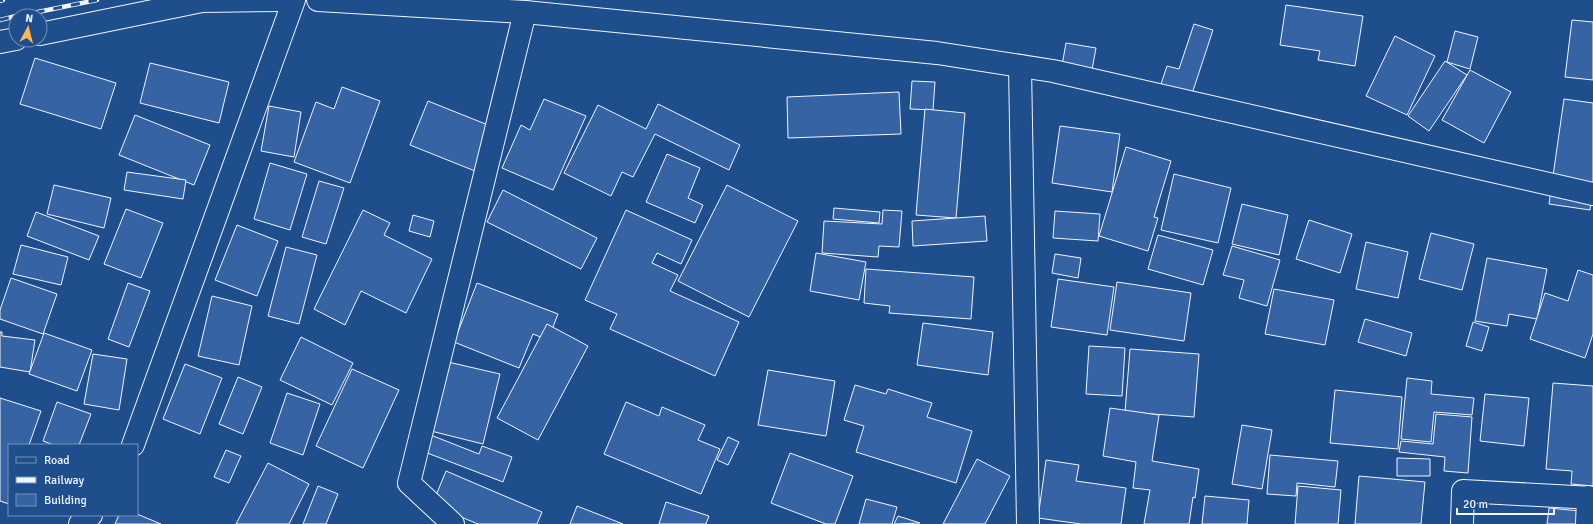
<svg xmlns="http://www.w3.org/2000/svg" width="1593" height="524" viewBox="0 0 1593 524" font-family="Signika,sans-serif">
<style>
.building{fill:#3563a3;stroke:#f2f6ff}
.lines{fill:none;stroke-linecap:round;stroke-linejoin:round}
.minor-casing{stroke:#f2f6ff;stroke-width:24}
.major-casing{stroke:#f2f6ff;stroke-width:24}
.minor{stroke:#1f4e8c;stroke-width:22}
.major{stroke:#1f4e8c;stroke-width:22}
.rail-casing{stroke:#f2f6ff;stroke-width:4.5}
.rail{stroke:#1f4e8c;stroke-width:3;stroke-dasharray:9;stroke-linecap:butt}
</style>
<rect width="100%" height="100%" fill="#1f4e8c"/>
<!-- building -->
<g class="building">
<path d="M1286 5 1363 16 1355 66 1318 60 1320 51 1280 45Z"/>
<path d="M1572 20 1593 22V80L1565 77Z"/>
<path d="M1194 24 1213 30 1189 103 1158 93 1167 66 1179 69Z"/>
<path d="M1455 31 1478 37 1470 69 1447 62Z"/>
<path d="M1395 36 1435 56 1407 115 1366 96Z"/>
<path d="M1066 43 1096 48 1091 75 1061 71Z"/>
<path d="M35 58 116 83 101 129 20 104Z"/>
<path d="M1445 61 1467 75 1429 131 1408 116Z"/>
<path d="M150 63 229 82 219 123 140 103Z"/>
<path d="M1470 70 1511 92 1484 143 1442 120Z"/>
<path d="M912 81 935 82 933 110 910 109Z"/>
<path d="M342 87 380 101 350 183 294 162 316 102 334 109Z"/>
<path d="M899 92 901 134 788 138 787 97Z"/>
<path d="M544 99 586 116 553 190 502 168 521 125 530 130Z"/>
<path d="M1564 99 1593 103V185L1590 210 1549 204Z"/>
<path d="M428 101 493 127 475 171 410 145Z"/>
<path d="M658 104 740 145 729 170 655 134 633 177 622 172 611 196 564 173 598 105 646 129Z"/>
<path d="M269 106 301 112 294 157 261 151Z"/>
<path d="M925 109 965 113 956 218 916 215Z"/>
<path d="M135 115 210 145 194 185 119 155Z"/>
<path d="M1060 126 1120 134 1112 192 1052 183Z"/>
<path d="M1126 147 1171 161 1154 217 1158 218 1148 251 1099 236Z"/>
<path d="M667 154 700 168 688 198 703 205 695 223 646 202Z"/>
<path d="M270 163 307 174 290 230 254 219Z"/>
<path d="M127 172 186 180 183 199 124 190Z"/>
<path d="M1174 174 1231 188 1218 243 1161 230Z"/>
<path d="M319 181 344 188 326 244 302 237Z"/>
<path d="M54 185 111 198 104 228 47 214Z"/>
<path d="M727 185 798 221 749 317 678 281Z"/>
<path d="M503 190 597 238 581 269 487 222Z"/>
<path d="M1242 204 1288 215 1279 255 1232 244Z"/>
<path d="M834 208 880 212 879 223 833 219Z"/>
<path d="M126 209 163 223 141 278 104 264Z"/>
<path d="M363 210 390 223 384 235 432 259 406 313 361 291 345 325 314 309Z"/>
<path d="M626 210 692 240 681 264 657 253 652 263 678 275 670 291 739 322 715 376 610 329 617 314 585 300Z"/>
<path d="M883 210 902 211 899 247 879 246 878 257 822 253 824 221 882 224Z"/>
<path d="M1055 211 1100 214 1098 241 1053 238Z"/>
<path d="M36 212 99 236 89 260 27 236Z"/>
<path d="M413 215 434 221 430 237 409 231Z"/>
<path d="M985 216 987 241 913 246 912 221Z"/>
<path d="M1309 220 1352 234 1340 273 1296 259Z"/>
<path d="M237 225 278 241 257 296 215 280Z"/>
<path d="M1431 233 1474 244 1462 290 1419 279Z"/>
<path d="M1158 235 1213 250 1203 285 1148 269Z"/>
<path d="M1366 242 1408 252 1398 298 1356 289Z"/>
<path d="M21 245 68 257 61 285 13 274Z"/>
<path d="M1232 246 1280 260 1267 306 1239 298 1244 280 1223 275Z"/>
<path d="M286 247 317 255 299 324 268 316Z"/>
<path d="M816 253 866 262 859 300 810 291Z"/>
<path d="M1055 254 1081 258 1078 278 1052 273Z"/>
<path d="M1487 258 1547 269 1537 319 1509 314 1507 326 1475 321Z"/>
<path d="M866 269 974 277 971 319 889 313 890 306 864 303Z"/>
<path d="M1578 270 1593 275V334L1585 358 1530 339 1545 293 1568 301Z"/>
<path d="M11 278 57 294 43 334 0 319V310Z"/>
<path d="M1058 279 1114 287 1107 335 1051 327Z"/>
<path d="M1117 282 1191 293 1184 341 1110 330Z"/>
<path d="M128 283 150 291 129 347 108 339Z"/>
<path d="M477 283 558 314 548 340 533 334 519 368 454 342Z"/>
<path d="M1274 289 1334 300 1325 345 1265 334Z"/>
<path d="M212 296 252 306 239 365 198 356Z"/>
<path d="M1365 319 1412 333 1406 356 1358 342Z"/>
<path d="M1473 322 1489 327 1482 351 1466 346Z"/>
<path d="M923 323 993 332 988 375 917 365Z"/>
<path d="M547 324 588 346 538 440 497 418Z"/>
<path d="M0 332H2V336L35 340 30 372 0 367Z"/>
<path d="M44 333 92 350 77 391 29 374Z"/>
<path d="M301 337 353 363 332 405 280 380Z"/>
<path d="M1089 346 1125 348 1122 396 1086 394Z"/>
<path d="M1130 349 1199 354 1194 417 1125 412Z"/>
<path d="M93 354 127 359 119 410 84 404Z"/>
<path d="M448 362 500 374 483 444 431 431Z"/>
<path d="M185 364 222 378 200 434 163 419Z"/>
<path d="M352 369 399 390 363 468 316 446Z"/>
<path d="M768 370 835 381 826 436 758 425Z"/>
<path d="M238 377 262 387 243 434 219 424Z"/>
<path d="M1407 378 1432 381 1431 394 1474 398 1472 415 1434 412 1431 442 1401 439Z"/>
<path d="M1553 383 1593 386V486L1571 484 1572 471 1546 469Z"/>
<path d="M855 385 886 394 888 389 932 403 927 417 972 431 956 483 856 452 864 426 844 420Z"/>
<path d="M1335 390 1402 397 1398 449 1330 443Z"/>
<path d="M287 393 320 404 303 455 270 443Z"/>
<path d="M1485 394 1529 398 1524 446 1480 441Z"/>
<path d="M0 398 41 411 29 445H9V504L0 501Z"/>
<path d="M57 402 91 414 79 445H54L43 441Z"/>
<path d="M626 402 659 416 662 407 705 425 698 440 720 449 701 494 604 454Z"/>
<path d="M1110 408 1159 415 1152 461 1199 469 1195 498 1193 497 1189 524H1144L1150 490 1133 488 1136 462 1103 456Z"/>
<path d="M1436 414 1472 417 1468 473 1444 471 1445 457 1399 452 1401 441 1433 444Z"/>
<path d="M1242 425 1272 430 1262 489 1232 484Z"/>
<path d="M428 434 479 454 482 446 512 457 503 482 422 451Z"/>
<path d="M728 437 739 442 728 465 717 460Z"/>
<path d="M226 450 241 456 229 483 214 477Z"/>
<path d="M790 453 853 476 835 524H826L771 503Z"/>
<path d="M1270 455 1338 461 1335 487 1297 483 1296 496 1267 494Z"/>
<path d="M1397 458 1430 459V476H1397Z"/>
<path d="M977 459 1010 476 985 524H943Z"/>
<path d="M1046 460 1079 465 1076 481 1126 488 1121 524H1081L1038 518Z"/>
<path d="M268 463 309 484 289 524H236Z"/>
<path d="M446 471 542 512 537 524H478L432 505Z"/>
<path d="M1359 476 1425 482 1421 524H1355Z"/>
<path d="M318 486 338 494 326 524H303Z"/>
<path d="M1298 486 1341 490 1338 524H1295Z"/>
<path d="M1205 496 1249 500 1247 524H1202Z"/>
<path d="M866 499 897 507 892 524H859Z"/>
<path d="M666 502 709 516 706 524H659Z"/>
<path d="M577 506 623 524H570Z"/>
<path d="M1549 508 1590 512 1593 524H1547Z"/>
<path d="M137 514 161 524H115L119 515H137Z"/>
<path d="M898 516 920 523 894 524Z"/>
</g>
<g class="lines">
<defs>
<g id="minor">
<path d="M1020 66 1028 524"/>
<path d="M133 445 294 0"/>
<path d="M80 524 91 515"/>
<path d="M453 524 409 483 525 12"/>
<path d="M1462 524 1463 491 1593 498"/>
<path d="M1587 524 1588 497"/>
</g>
<g id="major">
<path d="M318 0 525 12 937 53 1053 71 1593 194"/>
<path d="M40 34 202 1 283 0"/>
<path d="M0 42 16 39"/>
</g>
</defs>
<!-- minor casing -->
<use href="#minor" class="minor-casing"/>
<!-- major casing -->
<use href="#major" class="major-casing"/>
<!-- minor -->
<use href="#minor" class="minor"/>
<!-- major -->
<use href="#major" class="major"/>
<defs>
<g id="rail">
<path d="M0 1 3 0"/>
<path d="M18 16 97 0"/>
<path d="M0 20 16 16"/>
</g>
</defs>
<!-- rail casing -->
<use href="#rail" class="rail-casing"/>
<!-- rail -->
<use href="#rail" class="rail"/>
</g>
<!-- legend -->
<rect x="8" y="444" width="130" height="72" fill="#1f4e8c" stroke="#7391ba"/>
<rect x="16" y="457" width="20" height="6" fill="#1f4e8c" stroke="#7391ba"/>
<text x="44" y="464" font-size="12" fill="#f2f6ff">Road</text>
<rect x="16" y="477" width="20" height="6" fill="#f2f6ff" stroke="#7391ba"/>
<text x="44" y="484" font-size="12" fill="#f2f6ff">Railway</text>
<rect x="16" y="494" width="20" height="12" fill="#3563a3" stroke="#7391ba"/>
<text x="44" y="504" font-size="12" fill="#f2f6ff">Building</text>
<!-- north arrow -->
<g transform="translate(28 28) rotate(7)"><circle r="19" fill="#1f4e8c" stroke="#7391ba"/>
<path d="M0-3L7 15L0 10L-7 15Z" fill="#ffb74d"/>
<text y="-6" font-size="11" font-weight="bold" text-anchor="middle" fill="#f2f6ff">N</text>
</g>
<!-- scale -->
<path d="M1457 508v6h97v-6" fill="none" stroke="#f2f6ff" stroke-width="2"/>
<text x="1463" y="508" font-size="12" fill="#f2f6ff" stroke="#1f4e8c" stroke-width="3" paint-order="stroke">20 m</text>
</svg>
